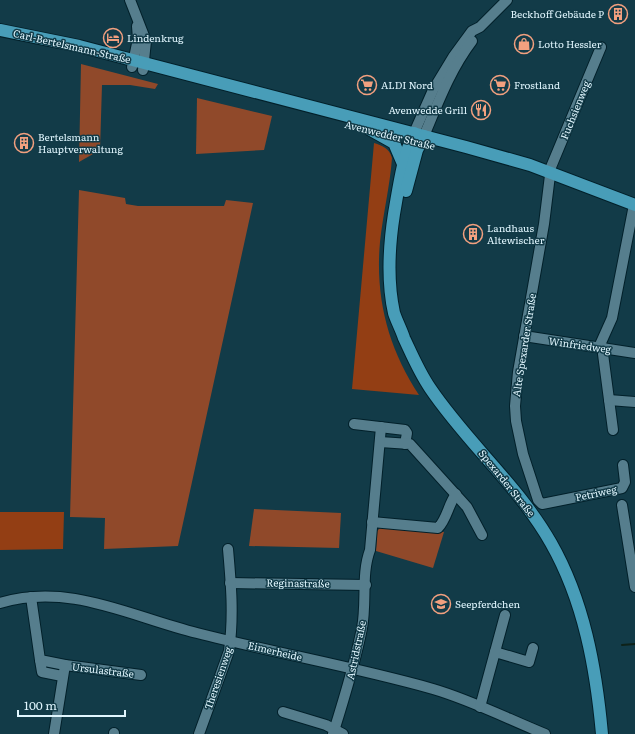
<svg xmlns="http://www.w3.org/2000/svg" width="635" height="734" viewBox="0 0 635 734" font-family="Literata,serif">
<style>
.green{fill:#90492a}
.forest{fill:#933e14}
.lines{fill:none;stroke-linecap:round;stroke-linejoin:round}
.stream{stroke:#0e2219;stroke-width:2}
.minor-casing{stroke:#02202a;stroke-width:12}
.major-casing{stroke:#02202a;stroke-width:14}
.minor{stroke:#567e8d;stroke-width:10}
.major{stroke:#489db8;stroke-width:12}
.labels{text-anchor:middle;stroke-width:3;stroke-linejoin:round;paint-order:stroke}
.poi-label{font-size:10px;fill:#e0f6fe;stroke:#123b48;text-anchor:start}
.street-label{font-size:10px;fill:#e0f6fe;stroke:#123b48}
</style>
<rect width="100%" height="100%" fill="#123b48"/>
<!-- green -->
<g class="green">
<path d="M81 64 158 84 155 89 130 85H102L100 150 79 162Z"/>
<path d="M197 98 272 116 264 150 196 154Z"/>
<path d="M79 190 125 198 126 204 138 206H224L226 200 253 203 178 546 104 549 105 518 70 517Z"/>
<path d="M254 509 341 513 339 548 249 546Z"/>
<path d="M382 526 444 532 433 568 376 551 377 531Z"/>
</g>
<!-- forest -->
<g class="forest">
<path d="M374 143C383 146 389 148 392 158 390 186 383 214 380 242 375 298 388 348 419 395L352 389Z"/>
<path d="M0 512H64L63 549 0 550Z"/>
</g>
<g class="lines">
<!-- stream -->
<path class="stream" d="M622 645 635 644"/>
<defs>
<g id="minor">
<path d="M130 0 146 41 143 70"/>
<path d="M601 47 551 167 544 224 518 372 515 406 516 421 523 454 538 500 542 504 622 488 625 482 623 465"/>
<path d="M132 67 138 39 137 26"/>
<path d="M414 133 433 90 453 57 472 31 480 27 507 0"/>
<path d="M424 136C438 103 450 70 472 41"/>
<path d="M524 336 635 353"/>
<path d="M599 347 612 318 633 210"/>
<path d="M604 348 603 354 613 430"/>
<path d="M609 400 635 402"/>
<path d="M354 424 405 430 407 433 405 444"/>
<path d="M380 442 410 444 467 507 482 535"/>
<path d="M622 505 635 587"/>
<path d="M372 522 438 528C447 519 448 505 456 494"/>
<path d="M230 583 366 585"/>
<path d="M31 597 40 660 65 665 54 734"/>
<path d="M0 603C70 582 131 617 197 633 275 653 355 667 433 689 471 700 508 719 545 734"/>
<path d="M495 652 529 662 533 648"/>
<path d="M40 660 42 672 62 676"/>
<path d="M65 665 141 675"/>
<path d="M480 707 505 615"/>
<path d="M283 712 326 725 343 734"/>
<path d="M114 734V733"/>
<path d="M199 734 229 651C234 616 231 583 228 549"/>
<path d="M333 734C344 699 355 664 362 628 367 602 361 574 370 550L381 427"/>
</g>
<g id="major">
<path d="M0 30 79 46 466 147 530 165 635 205"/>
<path d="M369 129 394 143 403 164"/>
<path d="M414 133C402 159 399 186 394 214 389 246 387 281 394 313 397 322 401 329 404 338 412 355 419 372 430 388 467 443 518 485 551 543 584 601 596 668 602 734"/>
<path d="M406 191 417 150 424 136"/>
</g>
</defs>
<!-- minor casing -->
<use href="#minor" class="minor-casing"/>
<!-- major casing -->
<use href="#major" class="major-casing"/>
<!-- minor -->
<use href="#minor" class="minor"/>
<!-- major -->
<use href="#major" class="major"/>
</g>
<!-- icons -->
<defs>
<symbol id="building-ring" viewBox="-11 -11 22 22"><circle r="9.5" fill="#123b48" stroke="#f2a07f" stroke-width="1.5"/><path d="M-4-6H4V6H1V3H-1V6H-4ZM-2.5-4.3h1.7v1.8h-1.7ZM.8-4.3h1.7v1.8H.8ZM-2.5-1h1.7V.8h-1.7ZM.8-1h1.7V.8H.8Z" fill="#f2a07f"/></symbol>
<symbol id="hotel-ring" viewBox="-11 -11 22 22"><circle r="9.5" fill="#123b48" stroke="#f2a07f" stroke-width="1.5"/><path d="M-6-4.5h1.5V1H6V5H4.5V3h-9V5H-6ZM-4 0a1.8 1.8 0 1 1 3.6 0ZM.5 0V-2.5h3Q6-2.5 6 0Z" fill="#f2a07f"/></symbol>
<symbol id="shop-ring" viewBox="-11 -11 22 22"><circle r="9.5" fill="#123b48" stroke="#f2a07f" stroke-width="1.5"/><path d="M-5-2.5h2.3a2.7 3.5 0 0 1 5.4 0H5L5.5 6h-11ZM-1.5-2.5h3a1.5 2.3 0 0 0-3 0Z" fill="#f2a07f"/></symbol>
<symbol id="supermarket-ring" viewBox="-11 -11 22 22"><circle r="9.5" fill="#123b48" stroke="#f2a07f" stroke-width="1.5"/><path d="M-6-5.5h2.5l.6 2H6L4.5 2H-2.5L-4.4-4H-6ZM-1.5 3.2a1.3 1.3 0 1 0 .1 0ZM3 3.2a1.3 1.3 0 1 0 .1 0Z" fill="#f2a07f"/></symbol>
<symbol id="restaurant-ring" viewBox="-11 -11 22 22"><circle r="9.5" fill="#123b48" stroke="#f2a07f" stroke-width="1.5"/><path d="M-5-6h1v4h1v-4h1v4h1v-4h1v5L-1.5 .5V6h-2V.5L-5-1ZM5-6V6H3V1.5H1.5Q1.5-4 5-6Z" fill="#f2a07f"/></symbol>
<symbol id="school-ring" viewBox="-11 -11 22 22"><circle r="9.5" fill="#123b48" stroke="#f2a07f" stroke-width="1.5"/><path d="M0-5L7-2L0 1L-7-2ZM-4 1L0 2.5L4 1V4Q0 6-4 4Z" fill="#f2a07f"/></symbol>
</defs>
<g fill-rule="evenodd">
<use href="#building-ring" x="607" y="3" width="22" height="22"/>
<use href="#hotel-ring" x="102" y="27" width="22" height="22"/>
<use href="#shop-ring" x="513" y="33" width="22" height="22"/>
<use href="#supermarket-ring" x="356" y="74" width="22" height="22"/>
<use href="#supermarket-ring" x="489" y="74" width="22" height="22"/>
<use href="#restaurant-ring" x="470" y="99" width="22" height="22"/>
<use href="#building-ring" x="13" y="132" width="22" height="22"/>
<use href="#building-ring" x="462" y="223" width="22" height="22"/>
<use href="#school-ring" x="430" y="593" width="22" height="22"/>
</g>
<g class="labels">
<!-- poi labels -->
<g class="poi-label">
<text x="604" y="18" text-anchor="end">Beckhoff Gebäude P</text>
<text x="127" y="42">Lindenkrug</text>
<text x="538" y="48">Lotto Hessler</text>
<text x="381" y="89">ALDI Nord</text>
<text x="514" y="89">Frostland</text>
<text x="467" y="114" text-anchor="end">Avenwedde Grill</text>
<text x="38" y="141">Bertelsmann<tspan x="38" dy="12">Hauptverwaltung</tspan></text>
<text x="487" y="232">Landhaus<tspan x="487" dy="12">Altewischer</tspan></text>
<text x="455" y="608">Seepferdchen</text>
</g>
<!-- street labels -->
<g class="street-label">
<text transform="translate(72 46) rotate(13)" y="4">Carl-Bertelsmann-Straße</text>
<text transform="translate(575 110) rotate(-68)" y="4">Fuchsienweg</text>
<text transform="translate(390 135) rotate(14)" y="4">Avenwedder Straße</text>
<text transform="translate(524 345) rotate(-81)" y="4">Alte Spexarder Straße</text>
<text transform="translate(580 345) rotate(8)" y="4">Winfriedweg</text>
<text transform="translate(507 483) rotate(51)" y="4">Spexarder Straße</text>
<text transform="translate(596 493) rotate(-12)" y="4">Petriweg</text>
<text transform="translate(298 583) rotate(1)" y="4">Reginastraße</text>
<text transform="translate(356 650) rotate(-78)" y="4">Astridstraße</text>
<text transform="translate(275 651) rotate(13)" y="4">Eimerheide</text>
<text transform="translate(103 670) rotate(7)" y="4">Ursulastraße</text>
<text transform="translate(218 678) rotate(-71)" y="4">Theresienweg</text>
</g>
</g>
<!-- scale -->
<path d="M18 710v6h107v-6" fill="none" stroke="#e0f6fe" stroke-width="2"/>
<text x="24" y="710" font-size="12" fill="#e0f6fe" stroke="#123b48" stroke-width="3" paint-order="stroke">100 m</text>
</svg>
